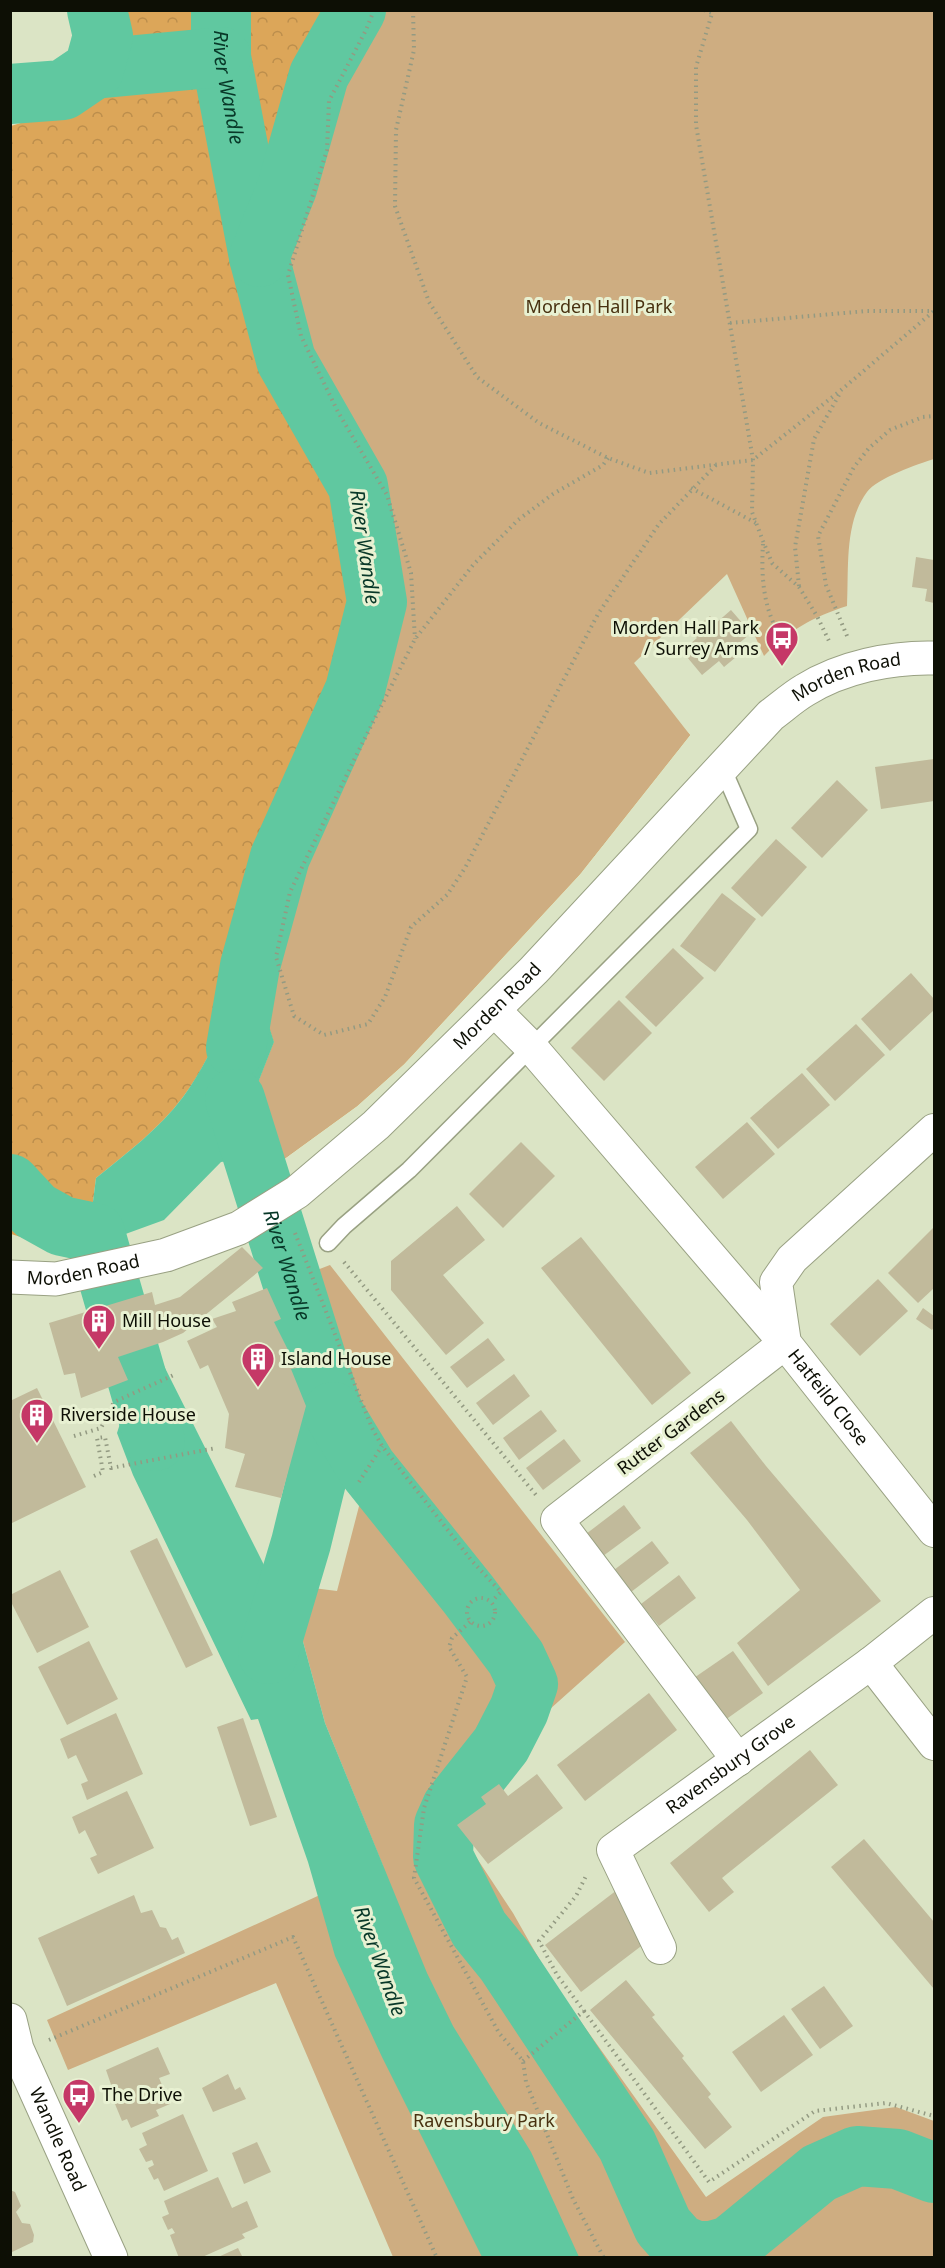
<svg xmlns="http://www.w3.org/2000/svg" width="945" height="2268" viewBox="0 0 945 2268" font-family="'Noto Sans',sans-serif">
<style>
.forest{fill:url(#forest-crowns)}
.green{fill:#cead81}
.water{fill:#60c8a0}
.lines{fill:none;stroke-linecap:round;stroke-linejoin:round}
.river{stroke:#60c8a0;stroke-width:60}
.building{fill:#c1ba9b}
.service-casing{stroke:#99a183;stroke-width:19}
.minor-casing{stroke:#99a183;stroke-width:34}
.tertiary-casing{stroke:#99a183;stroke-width:35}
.primary-casing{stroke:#99a183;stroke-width:35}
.path{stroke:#939a82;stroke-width:4;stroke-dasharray:1.5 4.5;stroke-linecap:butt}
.service{stroke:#fff;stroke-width:16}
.minor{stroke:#fff;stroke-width:32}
.tertiary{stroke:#fff;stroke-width:33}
.primary{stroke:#fff;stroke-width:33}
.labels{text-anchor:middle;stroke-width:6;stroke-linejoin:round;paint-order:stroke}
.park-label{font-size:18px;fill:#483110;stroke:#e8f1d2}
.poi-label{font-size:18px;fill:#0d0f05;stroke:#e8f1d2;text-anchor:start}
.street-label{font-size:18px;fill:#0d0f05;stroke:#e8f1d2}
.water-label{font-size:20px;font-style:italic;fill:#083828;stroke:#e8f1d2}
</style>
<defs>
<pattern id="forest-crowns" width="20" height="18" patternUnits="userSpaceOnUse" patternTransform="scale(1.5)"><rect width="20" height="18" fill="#dca659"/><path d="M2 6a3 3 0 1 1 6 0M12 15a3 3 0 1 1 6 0" fill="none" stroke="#bc8e4c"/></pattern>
</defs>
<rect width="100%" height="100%" fill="#dbe4c5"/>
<!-- forest -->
<path class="forest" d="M118 11H356L319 75 287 188 259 257 690 735 580 874 404 1064 357 1106 273 1167 256 1088 274 1042 249 967C229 1009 211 1060 183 1097 159 1129 127 1153 96 1178L90 1225 47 1201 24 1218 60 1249 11 1234V126L85 103 107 79 122 54Z"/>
<!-- green -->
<g class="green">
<path d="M356 11H934V459C918 464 877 478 867 492 844 523 849 568 847 606 813 617 789 630 764 656L727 574 634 663 690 735 580 874 404 1064 357 1106 273 1167 264 1138 256 1088 274 1042 250 966 280 857 355 690 377 602 358 486 286 360 259 257 287 188 319 75Z"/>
<path d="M330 1265 625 1642 521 1735 489 1784 471 1798 453 1822 513 1913 551 1980 706 2197 823 2117 896 2107 934 2121V2257H393L276 1983 68 2070 47 2020 383 1866 325 1723 301 1634 298 1612 305 1587 337 1591 364 1487 379 1463 369 1452 330 1360 304 1275Z"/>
</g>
<!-- water -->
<g class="water">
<path d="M250 966 274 1042 256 1088 264 1138 273 1167 247 1187 236 1160 221 1162 164 1220 109 1240 95 1233 90 1225 96 1178C127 1153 159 1129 183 1097 211 1059 230 1008 250 966Z"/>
<path d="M159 1356 265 1567 273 1575 298 1612 301 1634 325 1723 427 1973 453 2026 531 2152 579 2257H482L382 2057 335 1956 308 1862 258 1719 251 1720 133 1475 117 1433 126 1405 133 1363Z"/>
</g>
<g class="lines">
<!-- river -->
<g class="river">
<path id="s1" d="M221 10V57L259 257 286 360 358 486 377 602 355 690 280 857 250 966 236 1048"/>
<path d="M94 69 221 57"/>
<path d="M10 94 63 90 94 69 103 36 97 10"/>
<path d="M259 257 287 188 319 75 356 10"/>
<path id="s2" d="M235 1099 333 1412 301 1543 268 1654"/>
<path d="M10 1184 35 1211 62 1226 95 1233 155 1441"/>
<path d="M333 1412 367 1468 468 1594 516 1658 528 1684 519 1710 501 1745 452 1807 444 1825 443 1857 479 1929 505 1961 627 2145 663 2226 679 2244 696 2251H712L730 2246 819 2173 857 2156 898 2159 934 2173"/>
</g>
</g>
<!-- building -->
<g class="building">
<path d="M916 557 934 560V603L925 601 927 589 912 587Z"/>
<path d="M731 610 751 633 736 646 742 652 724 667 719 661 702 675 682 651 697 638 691 632 710 616 716 623Z"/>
<path d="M934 759V801L881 809 875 767Z"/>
<path d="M837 780 868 810 822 858 791 828Z"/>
<path d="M776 839 807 867 762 917 731 888Z"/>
<path d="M722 893 756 919 715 972 680 946Z"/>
<path d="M673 948 704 978 656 1027 625 997Z"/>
<path d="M911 973 934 999V1010L890 1051 861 1019Z"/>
<path d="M619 1000 652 1033 604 1081 571 1048Z"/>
<path d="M856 1024 885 1055 835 1101 806 1069Z"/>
<path d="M802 1073 830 1105 778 1149 750 1118Z"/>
<path d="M747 1122 775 1154 723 1199 695 1167Z"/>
<path d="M521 1142 555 1176 503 1228 469 1194Z"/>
<path d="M457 1206 485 1240 443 1275 484 1323 446 1355 391 1290V1261Z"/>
<path d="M934 1227V1288L918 1303 888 1273Z"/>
<path d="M581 1237 691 1373 652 1405 541 1268Z"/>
<path d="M242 1247 263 1268 183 1333 163 1342 118 1357 128 1380 81 1398 75 1373 64 1375 49 1323 152 1292 155 1305 180 1297Z"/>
<path d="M878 1279 908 1311 860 1356 830 1324Z"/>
<path d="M267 1288 281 1319 274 1322 297 1368 291 1369 306 1406 281 1498 235 1487 245 1454 225 1448 229 1414 208 1365 200 1369 187 1341 217 1327 212 1319 236 1311 232 1302Z"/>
<path d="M923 1308 934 1316V1327L932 1330 916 1319Z"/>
<path d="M488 1338 505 1360 467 1388 450 1367Z"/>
<path d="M514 1374 530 1396 493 1425 476 1403Z"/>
<path d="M37 1388 86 1487 10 1524V1401Z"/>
<path d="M541 1410 557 1431 519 1460 503 1438Z"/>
<path d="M731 1421 766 1466 881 1601 768 1686 737 1643 800 1590 747 1520 690 1453Z"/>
<path d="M564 1439 581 1461 543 1490 526 1468Z"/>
<path d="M624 1505 641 1528 603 1556 586 1534Z"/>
<path d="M157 1538 213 1655 186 1668 130 1551Z"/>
<path d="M652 1541 669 1563 631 1592 614 1570Z"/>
<path d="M60 1570 89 1627 37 1653 10 1600V1595Z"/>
<path d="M679 1575 696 1598 659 1626 641 1604Z"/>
<path d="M89 1641 118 1699 67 1725 38 1667Z"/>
<path d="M733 1651 763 1693 718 1725 688 1682Z"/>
<path d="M649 1693 677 1730 585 1801 557 1765Z"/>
<path d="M116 1713 143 1774 87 1800 81 1784 88 1781 76 1755 68 1759 60 1739Z"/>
<path d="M243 1718 277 1817 250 1826 217 1727Z"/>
<path d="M810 1750 838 1785 722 1878 734 1892 709 1912 670 1863Z"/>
<path d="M537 1774 563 1808 488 1864 457 1825 486 1804 481 1797 499 1784 508 1796Z"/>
<path d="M127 1791 154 1848 98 1874 90 1858 97 1855 85 1830 79 1834 72 1817Z"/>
<path d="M864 1839 934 1922V1989L831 1867Z"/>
<path d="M617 1890 653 1937 581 1992 545 1945Z"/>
<path d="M134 1895 141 1913 152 1910 160 1927 166 1928 172 1940 178 1937 185 1953 67 2006 38 1938Z"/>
<path d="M626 1980 655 2015 652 2017 684 2056 682 2058 711 2094 708 2097 732 2127 705 2149 590 2010Z"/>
<path d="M824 1986 853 2026 820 2049 791 2009Z"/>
<path d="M784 2015 813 2055 761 2092 732 2052Z"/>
<path d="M158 2047 170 2074 159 2078 170 2104 156 2110 159 2116 131 2128 127 2119 122 2121 115 2104 117 2102 106 2070Z"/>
<path d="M228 2074 235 2090 240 2087 246 2099 213 2112 202 2088Z"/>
<path d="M183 2114 208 2171 164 2191 158 2178 154 2180 148 2168 154 2165 152 2160 146 2162 139 2149 147 2145 142 2133Z"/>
<path d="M257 2142 271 2172 244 2184 232 2153Z"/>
<path d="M218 2177 232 2208 247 2201 258 2227 242 2234 245 2238 200 2258H179L170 2235 175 2233 172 2228 168 2230 162 2217 169 2214 164 2201Z"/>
<path d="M10 2190 15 2192 21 2206 16 2212 22 2223 30 2224 34 2235 33 2242 10 2253Z"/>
<path d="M238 2248 243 2258H216Z"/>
</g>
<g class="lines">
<defs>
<path id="service" d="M328 1243 344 1226 409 1170 749 829 722 767"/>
<g id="minor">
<path d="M494 1010 532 1048 785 1343 557 1520 738 1760"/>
<path id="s3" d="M934 1130 792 1259 776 1282 785 1343 934 1531"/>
<path d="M871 1663 934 1744"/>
<path id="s4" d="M660 1948 613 1850 871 1663 934 1613"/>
</g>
<g id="tertiary">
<path id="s5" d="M10 2020 17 2049 111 2258"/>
</g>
<g id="primary">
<path id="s6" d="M10 1277 56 1279 166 1255 239 1228 297 1192 376 1125 534 970 771 715C782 707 793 697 805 690 842 667 891 657 934 658"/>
</g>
</defs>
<!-- service casing -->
<use href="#service" class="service-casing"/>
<!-- minor casing -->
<use href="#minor" class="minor-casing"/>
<!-- tertiary casing -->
<use href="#tertiary" class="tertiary-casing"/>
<!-- primary casing -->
<use href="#primary" class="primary-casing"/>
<!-- path -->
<g class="path">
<path d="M374 10 366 30 329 101 327 150 288 275 301 336 338 412 387 495 411 573 415 639"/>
<path d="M413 10 414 50 396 130 395 206 429 302 477 377 539 423 608 458 649 473 753 460 840 391 934 311"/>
<path d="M704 10 712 13"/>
<path d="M713 10 696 67V125L753 460 752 512 763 541 772 563 799 587 817 616 829 641"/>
<path d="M730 323 867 311H933"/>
<path d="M608 458 603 465 553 494 518 520 473 565 415 639 356 756 290 892 276 957 294 1016 324 1035 368 1024 385 997 411 927 447 895 465 868 598 614 659 524 716 465"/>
<path d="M691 488 756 523"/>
<path d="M763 544C761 576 763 611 782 638"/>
<path d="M799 586 795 547 814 439 839 395"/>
<path d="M847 636 826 585 818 536 854 467 869 448 890 430 923 417 934 416"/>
<path d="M295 1233 372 1428 382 1446 472 1561 501 1592 492 1601"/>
<path d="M344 1262 536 1495"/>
<path d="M74 1436 101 1428 114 1402 176 1374"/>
<path d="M94 1476 103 1472 97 1438 105 1437 111 1468 216 1448"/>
<path d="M359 1482 382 1446"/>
<circle cx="481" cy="1612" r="14"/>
<path d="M470 1622 452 1638 449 1647 467 1677 424 1808 414 1878 499 2033 523 2061 526 2082 573 2199 604 2258"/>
<path d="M584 2011 709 2182 815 2111 886 2103 934 2116"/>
<path d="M49 2040 293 1937 437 2258"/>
<path d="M523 2061 584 2011 557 1975 539 1941 576 1896 587 1874"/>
</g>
<!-- service -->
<use href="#service" class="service"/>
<!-- minor -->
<use href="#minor" class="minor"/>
<!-- tertiary -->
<use href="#tertiary" class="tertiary"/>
<!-- primary -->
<use href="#primary" class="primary"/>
</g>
<!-- icons -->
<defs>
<symbol id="bus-pin" viewBox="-11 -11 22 30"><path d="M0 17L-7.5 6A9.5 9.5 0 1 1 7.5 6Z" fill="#c53867" stroke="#e8f1d2"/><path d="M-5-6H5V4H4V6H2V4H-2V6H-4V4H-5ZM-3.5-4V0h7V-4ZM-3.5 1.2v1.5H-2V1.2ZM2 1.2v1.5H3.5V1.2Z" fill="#fff"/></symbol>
<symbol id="building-pin" viewBox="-11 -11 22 30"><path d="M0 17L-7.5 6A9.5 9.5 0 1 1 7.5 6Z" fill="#c53867" stroke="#e8f1d2"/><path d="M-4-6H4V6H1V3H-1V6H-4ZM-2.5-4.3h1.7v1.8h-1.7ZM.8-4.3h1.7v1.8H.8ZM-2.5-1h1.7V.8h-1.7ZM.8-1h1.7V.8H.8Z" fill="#fff"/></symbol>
</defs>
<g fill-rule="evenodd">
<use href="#bus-pin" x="763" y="619" width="38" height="52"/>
<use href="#building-pin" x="80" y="1302" width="38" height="52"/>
<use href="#building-pin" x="239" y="1340" width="38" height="52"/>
<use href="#building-pin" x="18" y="1396" width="38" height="52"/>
<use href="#bus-pin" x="60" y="2076" width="38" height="52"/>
</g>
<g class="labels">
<!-- park labels -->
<g class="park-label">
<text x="599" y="313">Morden Hall Park</text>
<text x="484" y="2127">Ravensbury Park</text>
</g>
<!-- poi labels -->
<g class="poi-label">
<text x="759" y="634" text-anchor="end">Morden Hall Park<tspan x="759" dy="21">/ Surrey Arms</tspan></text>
<text x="122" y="1327">Mill House</text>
<text x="281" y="1365">Island House</text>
<text x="60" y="1421">Riverside House</text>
<text x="102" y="2101">The Drive</text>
</g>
<!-- street labels -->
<g class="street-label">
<text dy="6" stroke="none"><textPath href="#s6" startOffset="1064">Morden Road</textPath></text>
<text dy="6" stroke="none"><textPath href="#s6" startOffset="578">Morden Road</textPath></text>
<text dy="6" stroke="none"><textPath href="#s6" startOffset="74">Morden Road</textPath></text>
<text dy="6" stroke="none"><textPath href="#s3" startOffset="351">Hatfeild Close</textPath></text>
<text transform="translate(671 1432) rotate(-37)" y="6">Rutter Gardens</text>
<text dy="6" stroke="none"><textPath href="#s4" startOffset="254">Ravensbury Grove</textPath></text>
<text dy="6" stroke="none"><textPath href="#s5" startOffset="129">Wandle Road</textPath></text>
</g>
<!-- water labels -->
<g class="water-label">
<text dy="7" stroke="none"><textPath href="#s1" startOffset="78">River Wandle</textPath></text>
<text transform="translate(365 547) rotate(82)" y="7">River Wandle</text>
<text dy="7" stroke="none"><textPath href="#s2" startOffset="174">River Wandle</textPath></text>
<text transform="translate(380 1961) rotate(70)" y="7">River Wandle</text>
</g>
</g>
<!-- border -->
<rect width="945" height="2268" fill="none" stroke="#0d0f05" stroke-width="24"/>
</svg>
